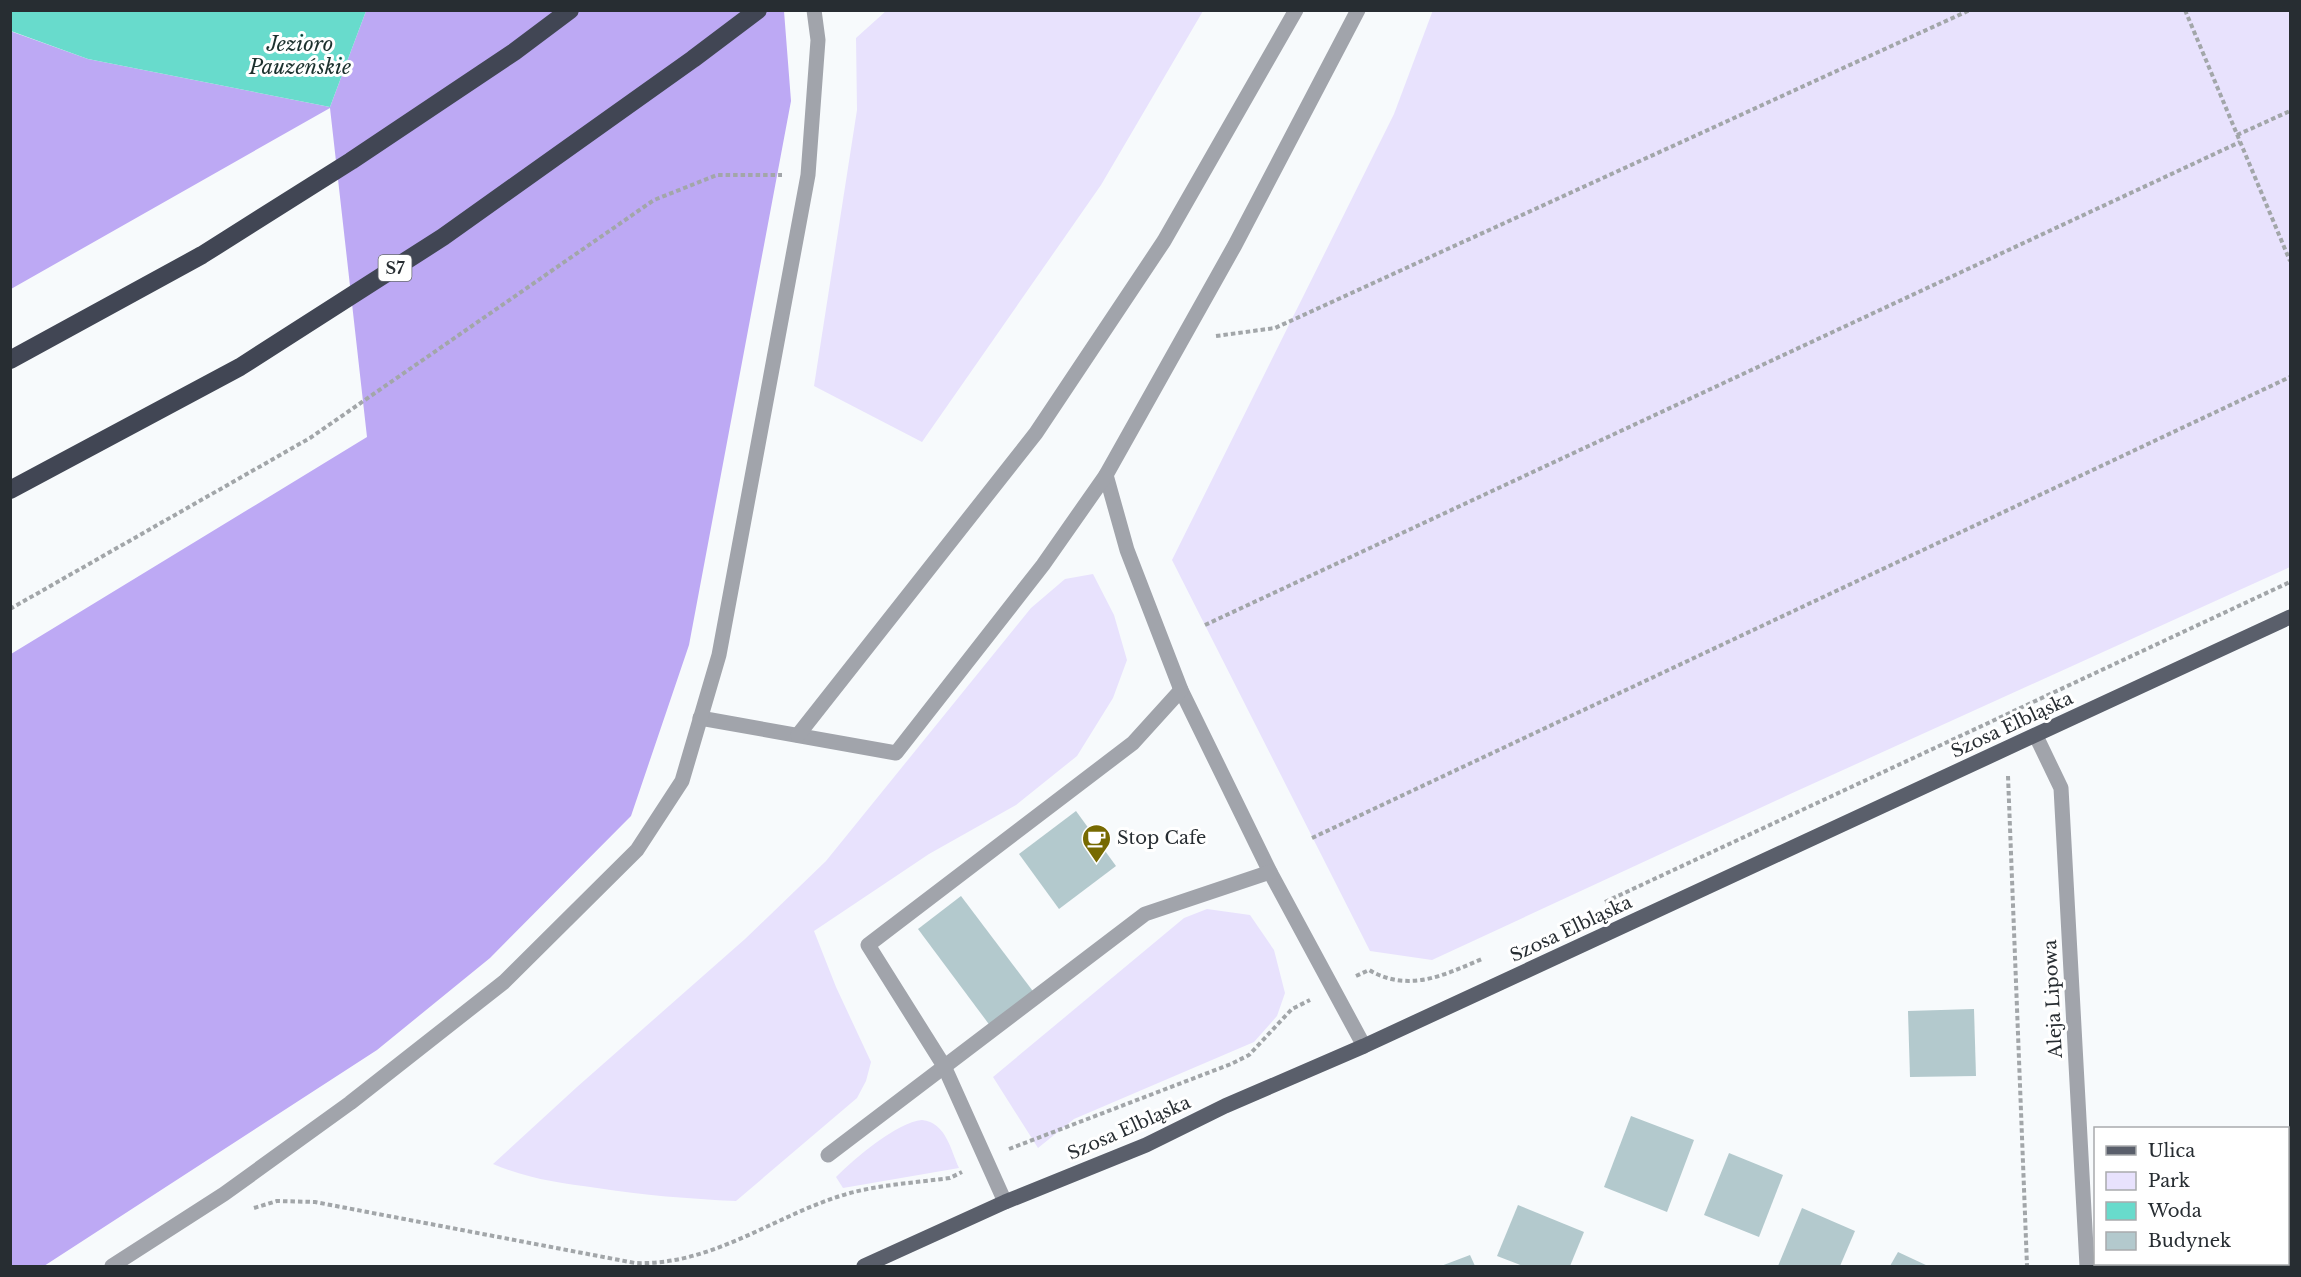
<svg xmlns="http://www.w3.org/2000/svg" width="2301" height="1277" viewBox="0 0 2301 1277" font-family="'Libre Baskerville',serif">
<style>
.green{fill:#e8e2fd}
.forest{fill:#bda9f4}
.water{fill:#68dbcc}
.building{fill:#b3c9cd}
.lines{fill:none;stroke-linecap:round;stroke-linejoin:round}
.path{stroke:#a2a6a9;stroke-width:4;stroke-dasharray:4.5 3;stroke-linecap:butt}
.minor{stroke:#a1a4ab;stroke-width:15}
.major{stroke:#5a5f6b;stroke-width:15}
.highway{stroke:#414654;stroke-width:18}
.labels{text-anchor:middle;stroke-width:6;stroke-linejoin:round;paint-order:stroke}
.shield{fill:#fff;stroke:#686c70;stroke-width:1.5}
.shield-label{font-size:16px;font-weight:bold;fill:#272d32}
.street-label{font-size:18px;fill:#272d32;stroke:#fff}
.poi-label{font-size:18px;fill:#272d32;stroke:#fff;text-anchor:start}
.water-label{font-size:20px;font-style:italic;fill:#1c312e;stroke:#fff}
</style>
<rect width="100%" height="100%" fill="#f7fafc"/>
<!-- green -->
<g class="green">
<path d="M1433 10 2290 11V567L1788 795 1432 960 1370 951 1172 560 1394 114Z"/>
<path d="M886 11H1203L1101 185 922 442 814 386 857 110 856 38Z"/>
<path d="M1093 574 1114 615 1127 660 1113 698 1077 756 1016 805 929 854 814 931 836 987 871 1062 866 1081 857 1098 736 1201C689 1199 643 1195 597 1188 559 1183 528 1179 493 1164L577 1087 745 939 826 861 1031 608 1065 579Z"/>
<path d="M1207 909 1250 915 1274 950 1285 993 1277 1016 1254 1042 1074 1119 1038 1148 993 1077 1184 918Z"/>
<path d="M922 1120C946 1123 950 1148 959 1168L843 1188 836 1177C854 1159 897 1122 922 1120Z"/>
</g>
<!-- forest -->
<path class="forest" d="M366 11H784L791 101 689 645 631 816 490 958 377 1050 44 1266H11V654L367 437 330 108 11 289 10 31 88 59 330 107Z"/>
<!-- water -->
<path class="water" d="M10 11 11 10 366 11 330 107 88 59 11 31Z"/>
<!-- building -->
<g class="building">
<path d="M1076 811 1116 866 1059 909 1019 854Z"/>
<path d="M961 896 1035 994 991 1027 918 929Z"/>
<path d="M1974 1009 1976 1076 1910 1077 1908 1011Z"/>
<path d="M1631 1116 1694 1140 1667 1212 1604 1187Z"/>
<path d="M1729 1153 1783 1175 1759 1237 1704 1215Z"/>
<path d="M1518 1205 1584 1232 1570 1266H1523L1497 1256Z"/>
<path d="M1802 1208 1855 1231 1840 1266H1778Z"/>
<path d="M2288 1248H2290V1266H2258V1264H2288Z"/>
<path d="M1898 1252 1928 1266H1890Z"/>
<path d="M1470 1255 1475 1266H1441Z"/>
</g>
<g class="lines">
<!-- path -->
<g class="path">
<path d="M2185 10 2290 261"/>
<path d="M2237 135 2290 111"/>
<path d="M1216 336 1275 328 1970 10"/>
<path d="M10 609 310 438 654 200 717 175H782"/>
<path d="M1205 625 2240 142"/>
<path d="M2008 776 2027 1266"/>
<path d="M1312 838 2290 377"/>
<path d="M1605 902 2290 582"/>
<path d="M1356 976 1369 970C1409 993 1444 975 1482 959"/>
<path d="M1009 1149 1231 1064 1249 1055 1292 1009 1310 1000"/>
<path d="M254 1208 277 1201 315 1202 635 1263C709 1266 770 1219 837 1197 872 1185 913 1183 950 1178L962 1172"/>
</g>
<!-- minor -->
<g class="minor">
<path d="M1106 475 1127 550 1181 690 1270 872 1364 1046"/>
<path d="M700 718 896 753 1043 565 1106 475 1235 245 1358 10"/>
<path d="M798 735 1036 433 1164 241 1296 10"/>
<path d="M2036 736 2061 788 2087 1266"/>
<path d="M828 1155 1145 914 1270 872"/>
<path d="M1005 1202 944 1066 868 945 1133 743 1181 690"/>
<path d="M112 1266 224 1194 350 1103 504 982 637 850 682 781 719 655 808 175 818 40 814 10"/>
</g>
<!-- major -->
<path class="major" d="M864 1266 1005 1202 1146 1145 1225 1106 1364 1046 2290 617"/>
<!-- highway -->
<g class="highway">
<path d="M10 360 202 255 351 161 514 52 570 10"/>
<path d="M10 490 240 367 443 237 693 59 758 10"/>
</g>
</g>
<!-- icons -->
<defs>
<symbol id="cafe-pin" viewBox="-11 -11 22 30"><path d="M0 17L-7.5 6A9.5 9.5 0 1 1 7.5 6Z" fill="#776a01" stroke="#fff"/><path d="M-5.5-4.5H6V0H3Q3 3.5 0 3.5H-2.5Q-5.5 3.5-5.5 0ZM3-3.2v2h1.7v-2ZM-6 4.5H4V6H-6Z" fill="#fff"/></symbol>
</defs>
<g fill-rule="evenodd">
<use href="#cafe-pin" x="1080" y="822" width="33" height="45"/>
</g>
<g class="labels">
<!-- shield labels -->
<rect class="shield" x="378.5" y="255" width="33" height="26" rx="4.5"/>
<g class="shield-label">
<text x="395" y="274">S7</text>
</g>
<!-- street labels -->
<g class="street-label">
<text transform="translate(2012 725) rotate(-25)" y="6">Szosa Elbląska</text>
<text transform="translate(1571 929) rotate(-25)" y="6">Szosa Elbląska</text>
<text transform="translate(2053 999) rotate(-93)" y="6">Aleja Lipowa</text>
<text transform="translate(1129 1128) rotate(-24)" y="6">Szosa Elbląska</text>
</g>
<!-- poi labels -->
<g class="poi-label">
<text x="1117" y="844">Stop Cafe</text>
</g>
<!-- water labels -->
<g class="water-label">
<text x="300" y="51">Jezioro<tspan x="300" dy="23">Pauzeńskie</tspan></text>
</g>
</g>
<!-- border -->
<rect width="2301" height="1277" fill="none" stroke="#272d32" stroke-width="24"/>
<!-- legend -->
<rect x="2094" y="1127" width="195" height="138" fill="#ffffff" stroke="#a9abad" stroke-width="1.5"/>
<rect x="2106" y="1146" width="30" height="9" fill="#5a5f6b" stroke="#a9abad" stroke-width="1.5"/>
<text x="2148" y="1157" font-size="18" fill="#272d32">Ulica</text>
<rect x="2106" y="1172" width="30" height="18" fill="#e8e2fd" stroke="#a9abad" stroke-width="1.5"/>
<text x="2148" y="1187" font-size="18" fill="#272d32">Park</text>
<rect x="2106" y="1202" width="30" height="18" fill="#68dbcc" stroke="#a9abad" stroke-width="1.5"/>
<text x="2148" y="1217" font-size="18" fill="#272d32">Woda</text>
<rect x="2106" y="1232" width="30" height="18" fill="#b3c9cd" stroke="#a9abad" stroke-width="1.5"/>
<text x="2148" y="1247" font-size="18" fill="#272d32">Budynek</text>
</svg>
